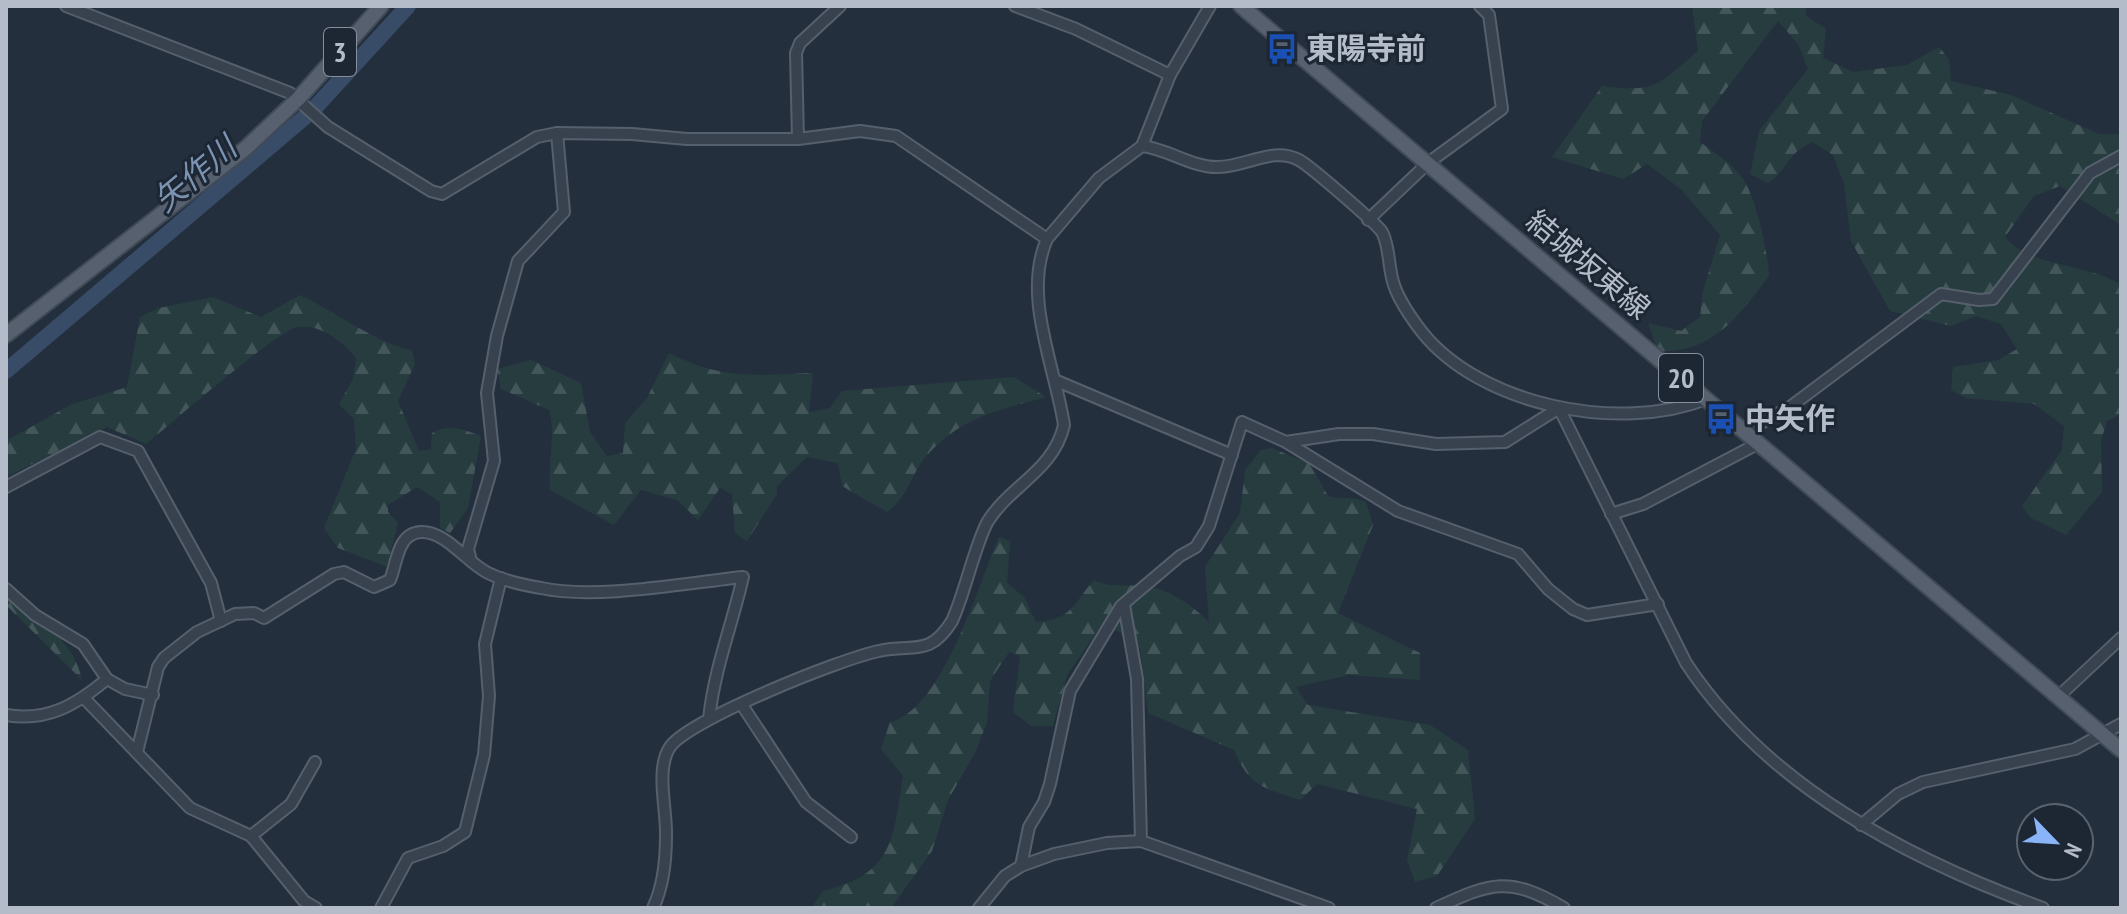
<svg xmlns="http://www.w3.org/2000/svg" width="2127" height="914" viewBox="0 0 2127 914" font-family="'PT Sans Narrow','Noto Sans JP',sans-serif">
<style>
.forest{fill:url(#forest-firs)}
.lines{fill:none;stroke-linecap:round;stroke-linejoin:round}
.river{stroke:#394c67;stroke-width:16}
.minor-casing{stroke:#565f6c;stroke-width:14}
.major-casing{stroke:#414a57;stroke-width:18}
.minor{stroke:#38414e;stroke-width:10}
.major{stroke:#56606e;stroke-width:14}
.labels{text-anchor:middle;stroke-width:6;stroke-linejoin:round;paint-order:stroke}
.shield{fill:#1d2633;stroke:#878f9c;stroke-width:2}
.shield-label{font-size:28px;font-weight:bold;fill:#b4bcc9}
.poi-label{font-size:30px;font-weight:bold;fill:#b4bcc9;stroke:#1d2633;text-anchor:start}
.street-label{font-size:30px;fill:#b4bcc9;stroke:#1d2633}
.water-label{font-size:32px;font-style:italic;fill:#7c92b1;stroke:#1d2633}
</style>
<defs>
<pattern id="forest-firs" width="22" height="20" patternUnits="userSpaceOnUse" patternTransform="scale(2)"><rect width="22" height="20" fill="#263c3f"/><path d="M5 1l3.5 6h-7zM16 11l3.5 6h-7z" fill="#435659"/></pattern>
</defs>
<rect width="100%" height="100%" fill="#242f3e"/>
<!-- forest -->
<g class="forest">
<path d="M1692 6H1806V16L1826 29 1823 58 1853 72 1907 65 1939 47 1949 59 1951 81 2011 95 2099 134H2121V225L2060 186 2034 196 2005 237C2032 269 2087 262 2121 285V414L2107 421 2101 441 2102 492 2066 535 2031 518 2022 506 2062 450 2064 426 2034 404 1966 398 1951 390 1953 367 1998 360 2017 349 2001 324 1976 316 1951 326 1890 311 1851 241 1844 184 1833 155 1812 142C1784 156 1789 169 1768 183L1750 174 1759 131 1808 69 1798 44 1778 21 1702 121 1700 142C1715 153 1732 163 1743 179 1756 198 1768 252 1769 276 1739 315 1713 354 1658 351L1648 323 1681 331 1700 317 1703 291 1720 235 1681 189 1647 164 1623 179 1552 157 1602 86C1656 93 1658 85 1698 51Z"/>
<path d="M300 295C331 310 382 346 412 350L415 364 398 401 419 451 431 449 432 433C449 423 465 430 481 436L468 508 450 533 440 528V502L417 487 388 505V512L398 523 387 567 338 548 324 528 356 449 354 419 339 404 353 379 356 358C344 342 319 323 298 327 276 331 171 424 146 444L107 427 6 477V441L70 405 127 387 140 317 159 308 213 297 261 317Z"/>
<path d="M669 353C722 380 754 375 813 373L809 412 830 408 842 391 1014 377 1046 397C1001 410 964 416 930 452 911 471 911 494 887 512L842 486 838 463 807 457 777 486V494L747 541 735 533 732 494 720 488 698 520 677 500 641 490 614 525 550 490C548 467 556 426 549 410L501 389 497 369 531 360 581 383 590 432 607 456 623 453 625 423 647 398Z"/>
<path d="M1272 448 1310 464 1328 496C1341 500 1354 496 1366 502L1373 525 1338 613 1420 653V680L1349 675 1296 687 1308 705 1430 725 1468 750 1475 819 1437 876 1415 882 1407 860 1417 809 1317 784 1300 800C1263 787 1250 788 1234 750L1148 713 1140 649 1120 632 1101 626 1067 675 1053 726H1031L1013 712 1020 656 1009 652 990 681 987 723 975 753 948 800 932 851 891 908H811L823 891C894 874 893 839 903 776L881 749 890 722C942 711 979 583 999 537L1010 541 1007 583 1024 597 1036 622C1072 620 1073 604 1094 580 1113 590 1136 582 1156 588 1176 594 1195 608 1209 622L1205 567 1240 513 1245 470 1261 450Z"/>
<path d="M6 596C38 620 74 639 82 680L6 605Z"/>
</g>
<g class="lines">
<!-- river -->
<path class="river" d="M6 371 312 111 408 6"/>
<defs>
<g id="minor">
<path d="M66 6 290 93 328 127 431 191 442 194 537 137 557 133 632 134 687 139H798L860 131 896 136 1047 239"/>
<path d="M1015 6 1076 29 1170 75"/>
<path d="M798 139 796 53 800 43 840 6"/>
<path d="M1142 146C1168 149 1191 167 1217 167 1246 167 1273 146 1299 160 1310 166 1376 223 1382 232 1390 246 1388 269 1394 285 1399 300 1412 319 1422 332 1481 406 1620 433 1706 399"/>
<path d="M1368 220 1428 163 1502 109 1489 15 1480 6"/>
<path d="M1057 381 1232 455"/>
<path d="M1559 408 1686 663C1767 786 1908 859 2043 908"/>
<path d="M1745 432 1790 407 1941 294 1979 300 1993 299 2090 173 2121 156"/>
<path d="M1286 442 1339 434H1373L1436 444 1505 442 1559 408"/>
<path d="M6 487 100 437 138 451 211 583 221 621"/>
<path d="M1611 514 1643 504 1759 443"/>
<path d="M470 557 468 549 494 461 487 393 497 336 518 261 564 212 557 133"/>
<path d="M6 589 35 615 83 644 107 679"/>
<path d="M1124 605 1137 679 1141 841"/>
<path d="M2058 697 2121 638"/>
<path d="M84 698 190 808 251 836 304 901 316 908"/>
<path d="M742 705 806 802 851 837"/>
<path d="M6 715C47 722 76 705 107 679L125 689 153 695"/>
<path d="M137 752 158 667 164 658 197 632 235 614 254 613 264 618 334 574 344 572 374 587 390 580C397 564 397 533 421 532 446 531 467 563 488 573 504 581 523 585 541 588 596 600 685 583 743 577 732 625 714 670 709 719"/>
<path d="M1861 825 1898 794 1923 782 2075 749 2121 724"/>
<path d="M251 836 291 804 315 762"/>
<path d="M1021 866 1029 827 1044 802 1050 784 1070 691 1121 606 1180 556 1196 547 1209 526 1242 422 1286 442 1398 511 1518 554 1548 589 1573 609 1587 615 1658 604"/>
<path d="M381 908 408 858 443 846 465 832 484 755 489 696 485 644 501 578"/>
<path d="M653 908C663 887 666 860 666 836 667 810 655 769 670 747 688 720 843 658 879 651 913 643 929 658 952 621 965 593 975 544 988 521 1011 485 1054 470 1064 425 1055 366 1022 296 1047 239L1099 178 1142 146 1170 75 1210 6"/>
<path d="M979 908 1005 876 1021 866 1054 854 1107 843 1141 841 1329 908"/>
<path d="M1436 908C1492 882 1509 876 1564 908"/>
</g>
<g id="major">
<path d="M1241 6 2121 750"/>
<path d="M6 335 246 148 298 99 381 6"/>
</g>
</defs>
<!-- minor casing -->
<use href="#minor" class="minor-casing"/>
<!-- major casing -->
<use href="#major" class="major-casing"/>
<!-- minor -->
<use href="#minor" class="minor"/>
<!-- major -->
<use href="#major" class="major"/>
</g>
<!-- icons -->
<defs>
<symbol id="bus-bare" viewBox="-9 -9 18 18"><path d="M-5-6H5V4H4V6H2V4H-2V6H-4V4H-5ZM-3.5-4V0h7V-4ZM-3.5 1.2v1.5H-2V1.2ZM2 1.2v1.5H3.5V1.2Z" fill="#1a4fb4" stroke="#1d2633" stroke-width="2.5" paint-order="stroke"/></symbol>
</defs>
<g fill-rule="evenodd">
<use href="#bus-bare" x="1260" y="27" width="44" height="44"/>
<use href="#bus-bare" x="1699" y="397" width="44" height="44"/>
</g>
<g class="labels">
<!-- shield labels -->
<g class="shield">
<rect x="324" y="28" width="32" height="48" rx="6"/>
<rect x="1659" y="354" width="44" height="48" rx="6"/>
</g>
<g class="shield-label">
<text x="340" y="62">3</text>
<text x="1681" y="388">20</text>
</g>
<!-- poi labels -->
<g class="poi-label">
<text x="1306" y="59">東陽寺前</text>
<text x="1745" y="429">中矢作</text>
</g>
<!-- street labels -->
<g class="street-label">
<text transform="translate(1588 265) rotate(40)" y="10">結城坂東線</text>
</g>
<!-- water labels -->
<g class="water-label">
<text transform="translate(195 174) rotate(-40)" y="11">矢作川</text>
</g>
</g>
<!-- border -->
<rect width="2127" height="914" fill="none" stroke="#b4bcc9" stroke-width="16"/>
<!-- north arrow -->
<g transform="translate(2055 842) rotate(115)"><circle r="38" fill="#1d2633" stroke="#59626f" stroke-width="2"/>
<path d="M0-6L14 30L0 20L-14 30Z" fill="#8ab4f8"/>
<text y="-12" font-size="22" font-weight="bold" text-anchor="middle" fill="#b4bcc9">N</text>
</g>
</svg>
